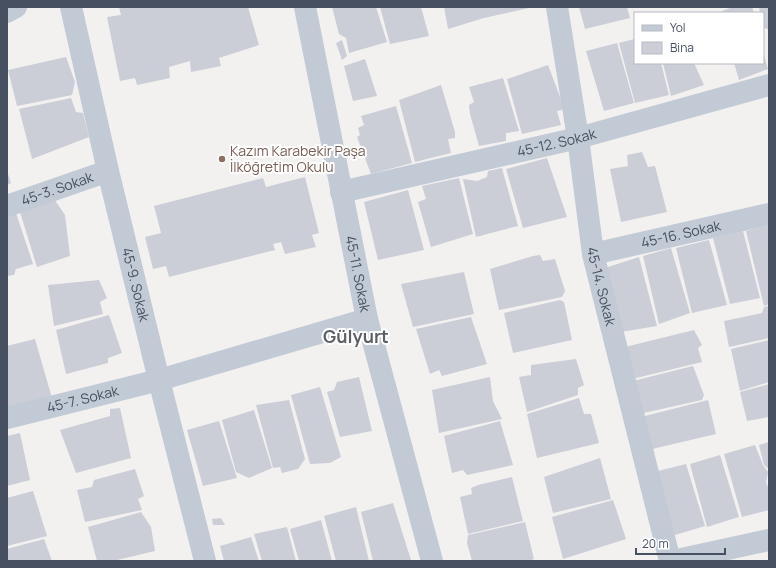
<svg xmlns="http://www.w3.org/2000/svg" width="776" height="568" viewBox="0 0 776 568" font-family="Manrope,sans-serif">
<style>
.building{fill:#cbced6}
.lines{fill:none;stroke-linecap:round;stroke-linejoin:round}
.minor{stroke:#c2cad6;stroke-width:22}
.education-dot{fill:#8d6e63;stroke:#fff;stroke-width:1.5}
.labels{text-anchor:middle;stroke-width:4;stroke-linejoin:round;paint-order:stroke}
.street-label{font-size:14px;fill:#465060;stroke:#fff}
.education-label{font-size:14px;fill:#785e54;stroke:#fff;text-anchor:start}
.district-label{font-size:18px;font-weight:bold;fill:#5c5f66;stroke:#fff}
</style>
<rect width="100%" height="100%" fill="#f3f0f0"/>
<!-- building -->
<g class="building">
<path d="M119 7H248L259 45 219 58 221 66 191 72 190 61 169 67 170 78 137 85 135 78 120 81 107 17 121 15Z"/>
<path d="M332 7H376L387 42 349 53 346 38 339 34Z"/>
<path d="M380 7H421L429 36 390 44Z"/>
<path d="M444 7H482L483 13 482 7 529 8 484 18 448 29Z"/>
<path d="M579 7H627L630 18 585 29Z"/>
<path d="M733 7H752L754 13H722V11Z"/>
<path d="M759 7H769V30L763 27V13H760Z"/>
<path d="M635 39V63H661L669 95 635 103 619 43Z"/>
<path d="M342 40 347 56 342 60 336 43Z"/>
<path d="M617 43 634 103 604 111 586 51Z"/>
<path d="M763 52 768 69 739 80 734 63H763Z"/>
<path d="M66 57 75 82 72 95 17 106 8 70Z"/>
<path d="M365 59 377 96 353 101 344 66Z"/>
<path d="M663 63H694L704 85 671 96Z"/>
<path d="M548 65 562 102V110L557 111 561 125 522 134 507 79Z"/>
<path d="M503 78 519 131 506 133V141L479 146 470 114 469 105 474 102 469 87Z"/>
<path d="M441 85 455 132V138L448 139 451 153 415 162 399 100Z"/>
<path d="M71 98 76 112 83 113 89 137 32 159 19 109Z"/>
<path d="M396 106 412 163 371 174 357 137 360 135 358 128 364 125 361 116Z"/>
<path d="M642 152 648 167 655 166 667 212 621 222 610 169 628 166 627 155Z"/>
<path d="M547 158 567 217 523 228 506 169Z"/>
<path d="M502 168 518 226 476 237 463 179 477 181 487 177 488 171Z"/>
<path d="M7 171 11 183 7 185Z"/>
<path d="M305 177 319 233 312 235 316 247 285 254 281 242 273 244 275 250 169 277 166 266 153 269 145 237 161 233 154 206 263 178 266 187Z"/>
<path d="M459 178 473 234 431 247 418 202 426 199 422 186Z"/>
<path d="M408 190 424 250 378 260 364 202Z"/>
<path d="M54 199 65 215 70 256 37 267 19 209Z"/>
<path d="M15 210 33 264 16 269 14 275 7 276V213Z"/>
<path d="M769 225V304L764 306 746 231Z"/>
<path d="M743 231 760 298 730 304 713 238Z"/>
<path d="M709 240 727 305 692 313 676 248Z"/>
<path d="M671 248 690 313 659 324 643 256Z"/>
<path d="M540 255 543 261 555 259 565 291 562 297 499 310 490 269 533 256Z"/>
<path d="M639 257 657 326 621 332 605 268Z"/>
<path d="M464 272 474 314 413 327 401 284Z"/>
<path d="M99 280 107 298 100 302 103 314 54 326 48 285Z"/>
<path d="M560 300 564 302 572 340 513 353 504 313Z"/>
<path d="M769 306V338L729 347 724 321 762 313 764 307Z"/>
<path d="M109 315 122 353 108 358V363L66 374 56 330Z"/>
<path d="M471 317 487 364 442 376 439 370 430 374 416 329Z"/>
<path d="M694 330 702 345 698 348 702 362 632 379 625 347Z"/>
<path d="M35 339 52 398 7 409V346Z"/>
<path d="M769 340V382L740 391 731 349Z"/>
<path d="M576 359 584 385 578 388V395L527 412 519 377 531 375V365Z"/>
<path d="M693 366 704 395 702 400 639 414 633 381Z"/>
<path d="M359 377 372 431 340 437 327 392 334 390 337 382Z"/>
<path d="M490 377 493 401 502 419 439 433 432 390Z"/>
<path d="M769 384V417L747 421 740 392Z"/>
<path d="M320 387 341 457 330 463 310 464 291 395Z"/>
<path d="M579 398 584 414H591L599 443 537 458 527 414Z"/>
<path d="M289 400 305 459 298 469 282 473 280 467 273 468 256 405Z"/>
<path d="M708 400 716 434 648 450 641 417Z"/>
<path d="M120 408 131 458 76 473 60 430 110 416V409Z"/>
<path d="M254 410 272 468 249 478 236 472 222 420Z"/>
<path d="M219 421 237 478 203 486 187 430Z"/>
<path d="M500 421 513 465 467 475 463 470 452 473 444 436Z"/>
<path d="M20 433 30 480 7 486V436Z"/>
<path d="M769 442V469L764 465 759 445Z"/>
<path d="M755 445 763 465 768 472 766 482 769 490V510L742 517 724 454Z"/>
<path d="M720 455 739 517 707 527 690 464Z"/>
<path d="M600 458 611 499 553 513 544 477Z"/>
<path d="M686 464 705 526 675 535 668 525 654 472Z"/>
<path d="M135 469 144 496 138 499 142 510 85 522 77 490 92 487 94 480Z"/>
<path d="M512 477 523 521 468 534 460 497 472 494 471 488 478 485Z"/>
<path d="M33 491 47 536 7 546V498Z"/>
<path d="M613 500 626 539 563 559 552 517Z"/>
<path d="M393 503 411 560 373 561 361 512Z"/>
<path d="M356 507 369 561H336L324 516Z"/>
<path d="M141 512 151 527 155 551 113 561H97L88 527Z"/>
<path d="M221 518 225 525H213L212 519Z"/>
<path d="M321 520 332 561H299L290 529Z"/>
<path d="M525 522 534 559 528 561H472L467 543 468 535Z"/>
<path d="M287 527 296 561H262L254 534Z"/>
<path d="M251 537 259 561H224L220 546Z"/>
<path d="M44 539 52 561H7V549Z"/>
</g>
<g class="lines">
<!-- minor -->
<g class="minor">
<path id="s1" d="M71 7 108 171 159 380 205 561"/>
<path id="s2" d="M305 7 367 319 432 561"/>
<path id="s3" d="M557 7 578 138 593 254 670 561"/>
<path d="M7 12 16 7"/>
<path id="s4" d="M341 192 578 138 769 85"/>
<path id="s5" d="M7 206 108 171"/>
<path id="s6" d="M593 254 769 214"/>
<path id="s7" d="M7 418 159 380 367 319"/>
<path d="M672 561 769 540"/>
</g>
</g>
<!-- markers -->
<circle class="education-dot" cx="222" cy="159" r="4"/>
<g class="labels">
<!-- street labels -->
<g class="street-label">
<text dy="5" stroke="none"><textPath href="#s4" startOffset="221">45-12. Sokak</textPath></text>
<text dy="5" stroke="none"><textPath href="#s5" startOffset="53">45-3. Sokak</textPath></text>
<text dy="5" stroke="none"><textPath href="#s6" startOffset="90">45-16. Sokak</textPath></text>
<text dy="5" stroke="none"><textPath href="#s2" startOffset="272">45-11. Sokak</textPath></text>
<text dy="5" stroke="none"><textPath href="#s1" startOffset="285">45-9. Sokak</textPath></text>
<text dy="5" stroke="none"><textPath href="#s3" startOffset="283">45-14. Sokak</textPath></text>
<text dy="5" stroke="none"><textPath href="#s7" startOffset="78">45-7. Sokak</textPath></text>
</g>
<!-- education labels -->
<g class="education-label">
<text x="230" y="156">Kazım Karabekir Paşa<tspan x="230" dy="16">İlköğretim Okulu</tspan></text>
</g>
<!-- district labels -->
<g class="district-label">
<text x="356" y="343">Gülyurt</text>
</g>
</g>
<!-- border -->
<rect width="776" height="568" fill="none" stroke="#465060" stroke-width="16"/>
<!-- legend -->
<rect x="634" y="12" width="130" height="52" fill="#ffffff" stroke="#b5b9bf"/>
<rect x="642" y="25" width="20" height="6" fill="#c2cad6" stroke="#b5b9bf"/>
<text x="670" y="32" font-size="12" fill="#465060">Yol</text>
<rect x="642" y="42" width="20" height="12" fill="#cbced6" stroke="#b5b9bf"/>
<text x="670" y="52" font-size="12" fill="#465060">Bina</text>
<!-- scale -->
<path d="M636 548v6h89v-6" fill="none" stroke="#465060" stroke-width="2"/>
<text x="642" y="548" font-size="12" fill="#465060" stroke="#ffffff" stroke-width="3" paint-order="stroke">20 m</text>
</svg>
